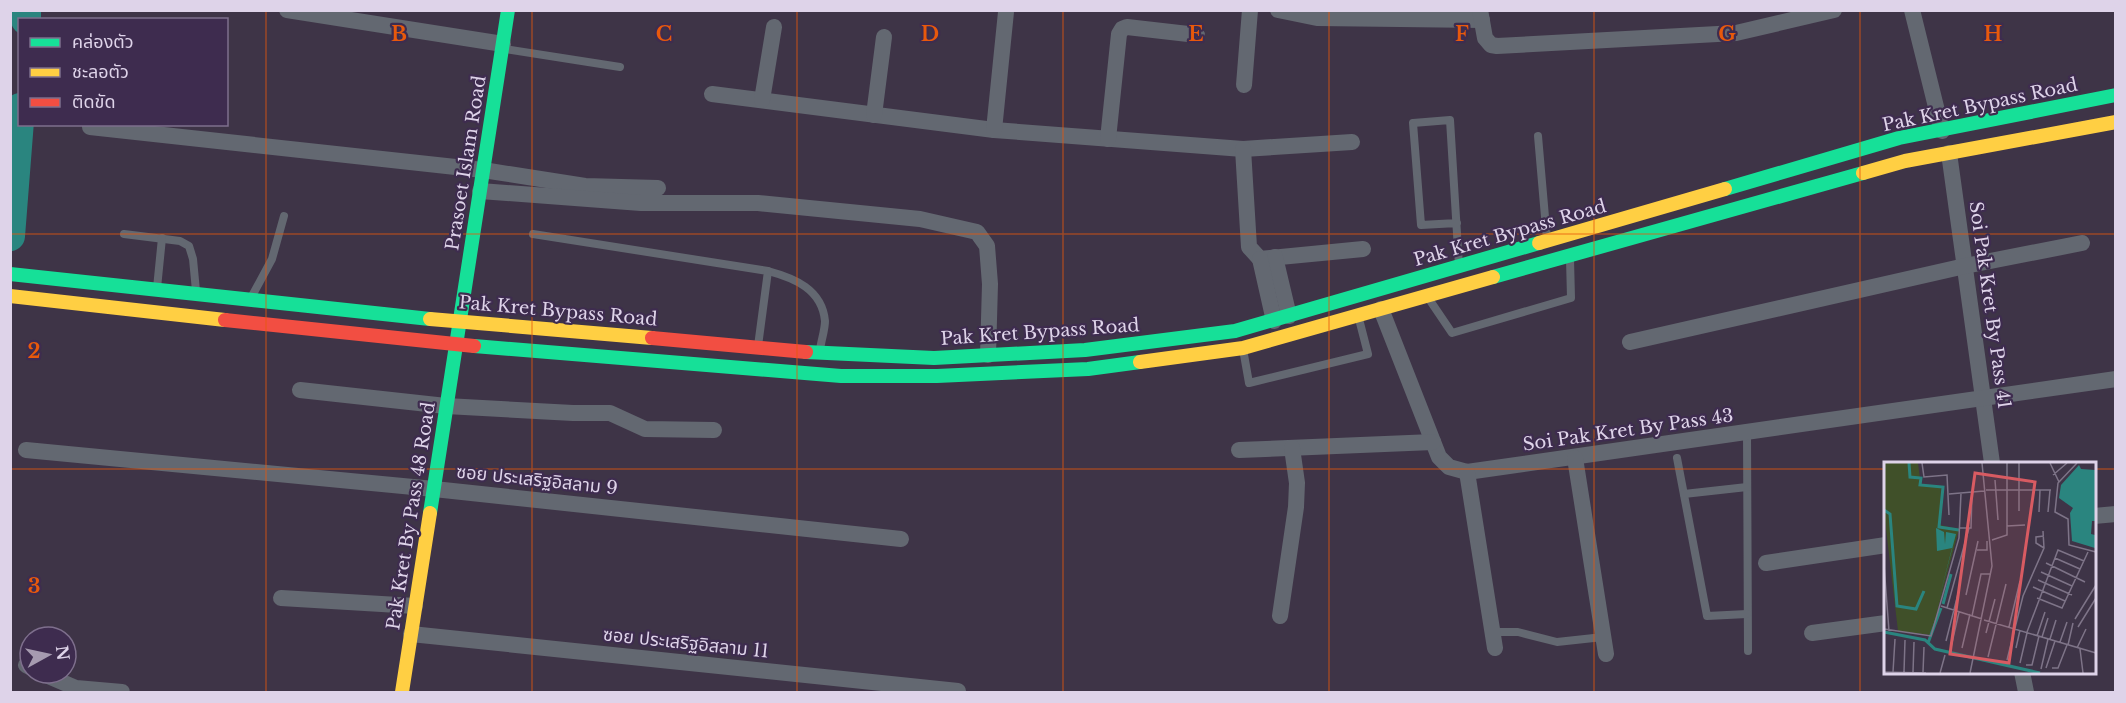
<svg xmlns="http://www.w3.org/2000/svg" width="2126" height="703" viewBox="0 0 2126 703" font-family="'Libre Baskerville','Noto Sans Thai',serif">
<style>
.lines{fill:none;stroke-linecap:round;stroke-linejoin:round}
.river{stroke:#2a857f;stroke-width:30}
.lane{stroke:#636871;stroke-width:8}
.street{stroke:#636871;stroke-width:16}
.fast{stroke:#16e098;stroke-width:14}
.slow{stroke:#ffcf43;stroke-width:14}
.jam{stroke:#f24e42;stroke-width:14}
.grid{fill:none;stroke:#e8590c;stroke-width:1.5;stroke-opacity:0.55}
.labels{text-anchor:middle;stroke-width:4.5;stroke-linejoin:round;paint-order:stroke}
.street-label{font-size:18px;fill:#ded3e9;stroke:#3e2c4f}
.inset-river{fill:none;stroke:#2a857f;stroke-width:3}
.inset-road{fill:none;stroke:#7e7488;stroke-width:1.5}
.view{fill:#d85b62;fill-opacity:0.15;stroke:#d85b62;stroke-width:3}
.inset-edge{fill:none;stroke:#ded3e9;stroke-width:3}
.grid-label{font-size:20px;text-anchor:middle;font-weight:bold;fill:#e8590c;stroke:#3e2c4f;stroke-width:4.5;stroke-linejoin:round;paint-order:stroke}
</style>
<rect width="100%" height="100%" fill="#3e3447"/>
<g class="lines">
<!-- river -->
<g class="river">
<path d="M26 20V10"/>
<path d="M10 236 20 108"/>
</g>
<!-- lane -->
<g class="lane">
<path d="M505 49 620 67"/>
<path d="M1538 136 1547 240"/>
<path d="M1457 223 1421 225 1413 123 1450 120 1459 266"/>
<path d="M124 234 180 241 189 246 193 259 196 291"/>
<path d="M533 234 768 271C794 278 822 289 825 321 825 330 821 341 820 350"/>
<path d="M157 288 162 238"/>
<path d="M252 296 272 259 284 216"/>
<path d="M1429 299 1452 333 1571 298 1570 259"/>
<path d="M758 346 768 271"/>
<path d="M1243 349 1249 383 1368 354 1359 319"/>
<path d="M1747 433 1748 651"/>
<path d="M1677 458 1707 616 1747 614"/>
<path d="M1684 494 1747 487"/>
<path d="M1494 632H1518L1557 642 1603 637"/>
</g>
<!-- street -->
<g class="street">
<path d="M287 10 503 44"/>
<path d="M1278 10 1317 18 1482 20"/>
<path d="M1480 10 1485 38 1491 45 1497 46 1736 33 1834 10"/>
<path d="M1912 10 1942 131"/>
<path d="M1244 85 1250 10"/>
<path d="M712 94 994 130 1243 149 1352 142"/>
<path d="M762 100 774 27"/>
<path d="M874 115 884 37"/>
<path d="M90 127 483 170 585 186 658 188"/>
<path d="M994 130 1006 12"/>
<path d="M1108 139 1119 34 1122 29 1127 27 1197 35"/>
<path d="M1243 149 1249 247 1260 259 1363 249"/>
<path d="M1949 153 1992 463"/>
<path d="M480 191 641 203H758L920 219 977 232 987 246 990 284 988 355"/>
<path d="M1275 257 1289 316"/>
<path d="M1260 259 1274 321"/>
<path d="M1381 309 1439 457 1449 467 1467 472 2116 379"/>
<path d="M1630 342 1965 266 2082 243"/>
<path d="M300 390 446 406 573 413H610L645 429 714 430"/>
<path d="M26 450 434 489 901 539"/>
<path d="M1239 450 1433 442"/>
<path d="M1575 458 1606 654"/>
<path d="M1467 472 1495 648"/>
<path d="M2094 516 2116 514"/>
<path d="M1766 563 1886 545"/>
<path d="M281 598 415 606"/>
<path d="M1280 616 1296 507 1297 483 1292 448"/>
<path d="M1812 633 1886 623"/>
<path d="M411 634 958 691"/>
<path d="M26 665 30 667"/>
<path d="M2022 672 2026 692"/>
<path d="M41 673 76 688 122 692"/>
</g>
<!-- fast -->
<g class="fast">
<path d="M1725 189 1899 138 2116 95"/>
<path d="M10 274 430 319"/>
<path d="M1493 277 1863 173"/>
<path d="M474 346 841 376H937L1088 369 1140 362"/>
<path d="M806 352 934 358 1085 350 1235 331 1539 243"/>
<path d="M430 513 508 10"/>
</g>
<!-- slow -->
<g class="slow">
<path d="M1863 173 1905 161 2116 122"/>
<path d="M1539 243 1725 189"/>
<path d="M10 296 225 320"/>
<path d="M430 319 652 338"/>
<path d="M1140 362 1243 348 1493 277"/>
<path d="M402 692 430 513"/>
</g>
<!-- jam -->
<g class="jam">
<path d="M225 320 474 346"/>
<path d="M652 338 806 352"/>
</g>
</g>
<!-- grid -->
<path class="grid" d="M266 10V692M532 10V692M797 10V692M1063 10V692M1329 10V692M1594 10V692M1860 10V692M10 234H2116M10 469H1886M2094 469H2116"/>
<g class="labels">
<!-- street labels -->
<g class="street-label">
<text transform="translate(1980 105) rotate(-12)" y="6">Pak Kret Bypass Road</text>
<text transform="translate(466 163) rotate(-81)" y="6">Prasoet Islam Road</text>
<text transform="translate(1510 233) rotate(-16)" y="6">Pak Kret Bypass Road</text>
<text transform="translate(1990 305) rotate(82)" y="6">Soi Pak Kret By Pass 41</text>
<text transform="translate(558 311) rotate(5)" y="6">Pak Kret Bypass Road</text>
<text transform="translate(1040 332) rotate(-4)" y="6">Pak Kret Bypass Road</text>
<text transform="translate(1628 430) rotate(-8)" y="6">Soi Pak Kret By Pass 43</text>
<text transform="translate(537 480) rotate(6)" y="6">ซอย ประเสริฐอิสลาม 9</text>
<text transform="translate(411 516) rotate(-81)" y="6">Pak Kret By Pass 48 Road</text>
<text transform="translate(686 643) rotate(6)" y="6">ซอย ประเสริฐอิสลาม 11</text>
</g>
</g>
<!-- overview -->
<g transform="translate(1884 462)">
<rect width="212" height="212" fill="#3e3447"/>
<path d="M0 1H34L37 24H57L56 63 75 67 47 173 14 169 0 50Z" fill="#405029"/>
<path d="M195 3 197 7 211 8V59H208L207 72 211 73V86L188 79 186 51 189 46 175 36 177 23ZM52 66 60 70 61 82 62 70 72 72 54 141 68 86 53 89Z" fill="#2a857f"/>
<path class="inset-river" d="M25 1 26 15 37 16 36 23 59 25 55 65 75 68M0 48 6 52 13 144 32 147 40 129M59 142 67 112M0 170 41 178 51 187 156 211M44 181 57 146"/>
<path class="inset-road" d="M38 1 40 15 63 13 65 53M166 1 175 20M193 1 174 21 171 50 184 57 185 83 212 90M169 13 183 1M111 18 114 58M102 28H167M65 32 100 29M135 49V1M155 50 156 28M164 50 166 28M123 64 141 63M76 66H87L88 30M160 74 152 75V81L160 86M108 78 123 73V1M93 88H103V79M171 96 196 107M162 101 201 120M0 103 5 169M157 110 188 124M154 118 188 133M149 125 181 139M82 133 94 79M153 136 178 146 204 90M57 144 98 157M63 146 85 66M88 154 97 112H107M191 157 212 123M100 158 212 191M125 165 136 119M194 165 212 136M0 167 47 174 75 76 77 31M143 170 174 88 200 99M102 171 111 137M153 174 161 150M158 175 164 156M166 177 172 158M62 179 74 132M176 180 183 160M184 183 189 161M67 185 75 150M78 186 86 152M132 186 136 168M193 186 202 167M196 187 199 211M104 195 122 122M123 198 139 134 160 86 159 69M136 201 143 171M142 203H148L155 174M162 206 171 179M168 206H174L183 183M157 207 164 177M0 210 42 211M9 210 11 177M20 210 21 178M29 210 30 180M39 210 40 185M56 211 61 193M86 211 108 104 98 1"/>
<path class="view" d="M91 11 151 20 125 201 66 192Z"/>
<rect width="212" height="212" class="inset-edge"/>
</g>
<g class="grid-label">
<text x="399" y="41">B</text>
<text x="664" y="41">C</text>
<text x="930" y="41">D</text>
<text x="1196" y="41">E</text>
<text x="1462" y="41">F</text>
<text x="1727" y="41">G</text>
<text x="1993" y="41">H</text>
<text x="34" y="358">2</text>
<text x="34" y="593">3</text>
</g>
<!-- border -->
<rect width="2126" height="703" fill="none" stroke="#ded3e9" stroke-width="24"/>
<!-- legend -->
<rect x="18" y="18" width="210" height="108" fill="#3e2c4f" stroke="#7e6f8d" stroke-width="1.5"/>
<rect x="30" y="38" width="30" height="9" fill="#16e098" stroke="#7e6f8d" stroke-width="1.5"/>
<text x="72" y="48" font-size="18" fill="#ded3e9">คล่องตัว</text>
<rect x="30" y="68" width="30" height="9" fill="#ffcf43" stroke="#7e6f8d" stroke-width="1.5"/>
<text x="72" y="78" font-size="18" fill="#ded3e9">ชะลอตัว</text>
<rect x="30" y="98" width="30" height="9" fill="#f24e42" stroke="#7e6f8d" stroke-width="1.5"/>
<text x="72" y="108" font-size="18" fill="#ded3e9">ติดขัด</text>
<!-- north arrow -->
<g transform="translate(48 655) rotate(82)"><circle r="28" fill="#3e2c4f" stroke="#7e6f8d" stroke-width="1.5"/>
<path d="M0-4.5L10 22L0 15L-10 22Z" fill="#a69bb0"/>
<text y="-9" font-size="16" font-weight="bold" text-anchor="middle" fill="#ded3e9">N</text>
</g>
</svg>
